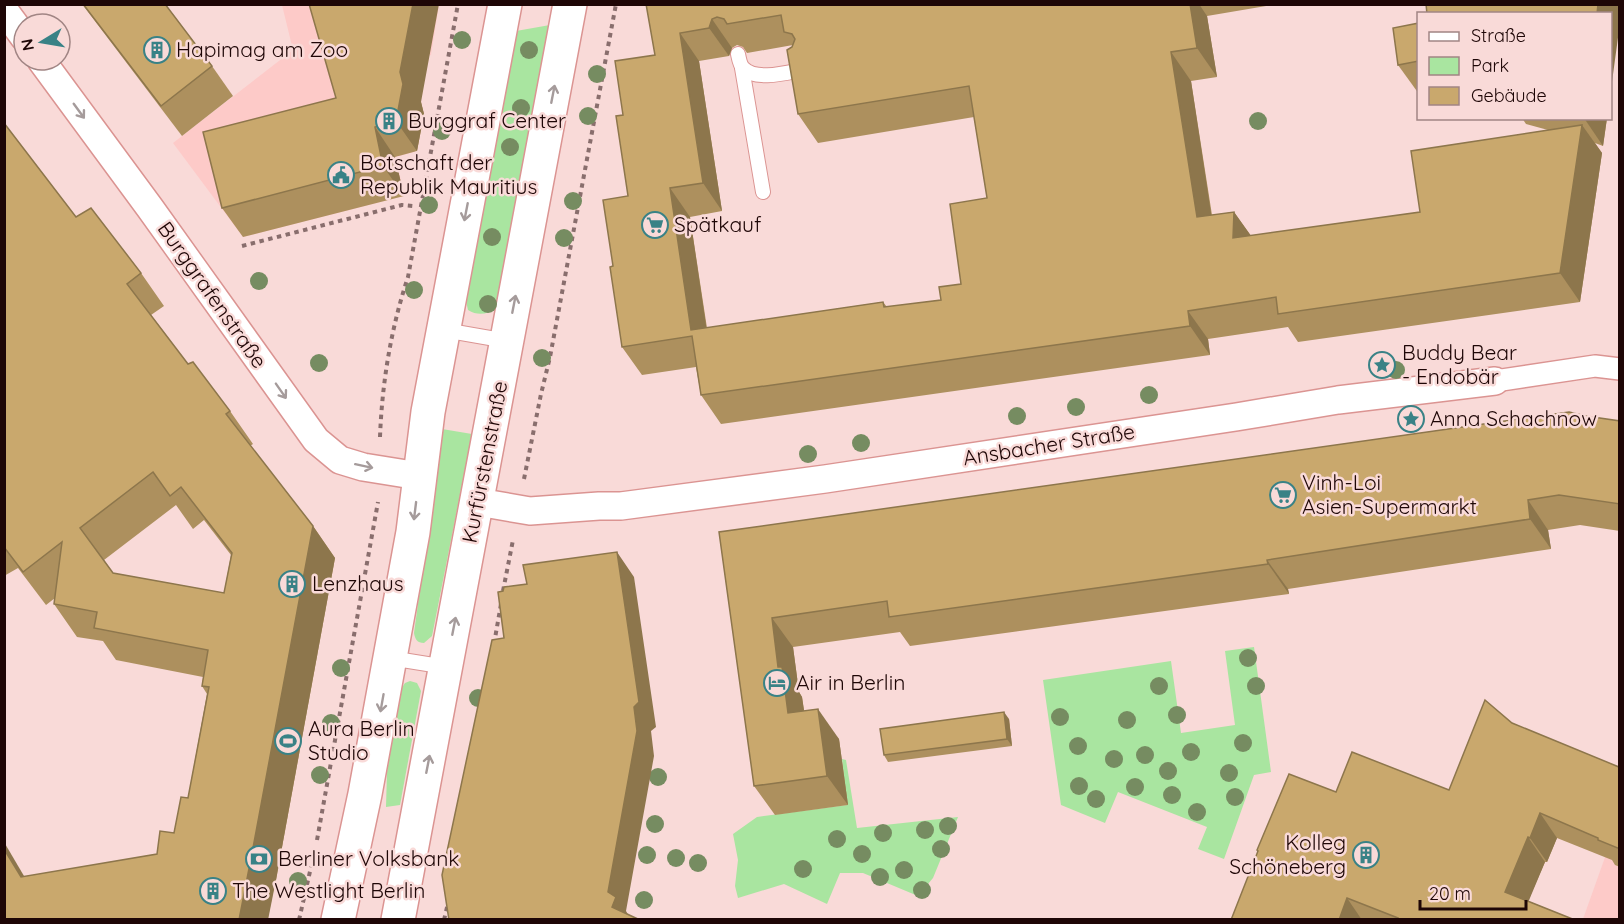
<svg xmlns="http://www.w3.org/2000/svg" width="1624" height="924" viewBox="0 0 1624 924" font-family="Quicksand,sans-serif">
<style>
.built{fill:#fdcac8}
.green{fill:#a9e5a0}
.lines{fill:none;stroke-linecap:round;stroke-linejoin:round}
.service-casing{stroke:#db9492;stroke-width:16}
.pedestrian-casing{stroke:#db9492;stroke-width:24}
.minor-casing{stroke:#db9492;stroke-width:30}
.secondary-casing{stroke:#db9492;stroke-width:36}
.path{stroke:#896e6d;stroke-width:4;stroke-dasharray:4.5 4.5;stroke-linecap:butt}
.service{stroke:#fff;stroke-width:14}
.pedestrian{stroke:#fff;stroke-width:21}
.minor{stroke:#fff;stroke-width:27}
.secondary{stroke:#fff;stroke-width:33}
.tree{fill:#768c61}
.wall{fill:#ad905e;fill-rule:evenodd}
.shaded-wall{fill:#8d764c}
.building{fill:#c9a86d;stroke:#8d764c;stroke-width:1.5;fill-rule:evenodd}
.oneway{stroke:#a59b9b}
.labels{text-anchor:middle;stroke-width:5;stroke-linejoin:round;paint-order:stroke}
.poi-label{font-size:21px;fill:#1e0606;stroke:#f9dad8;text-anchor:start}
.street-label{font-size:21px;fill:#1e0606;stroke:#f9dad8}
</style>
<rect width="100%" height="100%" fill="#f9dad8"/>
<!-- built -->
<g class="built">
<path d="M282 5H439L431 55 418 59 424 82 421 102 424 114 417 151 396 157 404 196 243 237 173 143 293 50Z"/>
<path d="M1619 818V919H1583Z"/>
</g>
<!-- green -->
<g class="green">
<path d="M550 25 497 307C487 315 478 316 468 310L466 301 516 31Z"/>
<path d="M442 429 472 434 432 636 424 643C417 643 415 639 414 633Z"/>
<path d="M1254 647 1271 772 1254 775 1224 859 1198 849 1207 827 1118 792 1105 823 1061 805 1043 680 1171 661 1181 733 1235 725 1225 651Z"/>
<path d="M410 681 417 683 421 691 400 805 386 807 387 772 401 689 405 683Z"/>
<path d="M842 759 846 760 857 828 958 817 933 878 918 896 863 873H840L827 904 784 884 738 898 735 886 738 860 733 834 757 817 847 805Z"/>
</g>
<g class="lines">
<defs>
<g id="service">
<path d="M738 54C739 59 740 65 743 68 756 82 789 72 806 69"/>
<path d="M742 68 763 192"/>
<path d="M444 330 507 341"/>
<path d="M390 658 446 667"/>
</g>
<path id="pedestrian" d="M1495 381 1595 366 1620 369"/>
<g id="minor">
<path d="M4 10 24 37"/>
<path d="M41 60 150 208 316 440 340 460 363 467 419 476"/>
<path d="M478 502 530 511 599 506H621L825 479 1236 417 1338 400 1495 381"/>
</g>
<g id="secondary">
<path d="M338 920 365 794 413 532 428 412 505 4"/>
<path d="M398 920 570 4"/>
</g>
</defs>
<!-- service casing -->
<use href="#service" class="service-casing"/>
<!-- pedestrian casing -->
<use href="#pedestrian" class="pedestrian-casing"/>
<!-- minor casing -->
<use href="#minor" class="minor-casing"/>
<!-- secondary casing -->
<use href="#secondary" class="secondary-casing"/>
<!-- path -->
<g class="path">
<path d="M242 246 402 205 413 206"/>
<path d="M380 437C382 383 391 328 408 277L458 4"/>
<path d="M524 479 541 394 550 357 616 4"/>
<path d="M503 591 513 540"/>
<path d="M494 644 501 604"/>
<path d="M317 840 378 502"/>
<path d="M299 920 311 867"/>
<path d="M444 920 448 903"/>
</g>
<!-- service -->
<use href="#service" class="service"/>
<!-- pedestrian -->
<use href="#pedestrian" class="pedestrian"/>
<!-- minor -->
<use href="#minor" class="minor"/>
<!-- secondary -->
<use href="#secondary" class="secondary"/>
</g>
<!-- trees -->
<g class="tree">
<circle cx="462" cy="40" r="9"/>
<circle cx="529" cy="50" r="9"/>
<circle cx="597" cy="74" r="9"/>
<circle cx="521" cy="108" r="9"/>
<circle cx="588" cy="116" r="9"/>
<circle cx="1258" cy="121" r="9"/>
<circle cx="442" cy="131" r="9"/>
<circle cx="510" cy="147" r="9"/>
<circle cx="573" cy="201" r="9"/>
<circle cx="429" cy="205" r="9"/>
<circle cx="492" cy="237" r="9"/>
<circle cx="564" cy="238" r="9"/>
<circle cx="259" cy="281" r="9"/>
<circle cx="414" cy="290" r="9"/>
<circle cx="488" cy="304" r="9"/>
<circle cx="542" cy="358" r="9"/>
<circle cx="319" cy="363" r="9"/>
<circle cx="1396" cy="370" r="9"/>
<circle cx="1149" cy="395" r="9"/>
<circle cx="1076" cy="407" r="9"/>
<circle cx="1017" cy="416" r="9"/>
<circle cx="861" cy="443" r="9"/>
<circle cx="808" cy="454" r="9"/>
<circle cx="1248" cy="658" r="9"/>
<circle cx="341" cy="668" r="9"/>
<circle cx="1159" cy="686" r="9"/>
<circle cx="1256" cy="686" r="9"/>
<circle cx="478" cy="698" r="9"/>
<circle cx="1177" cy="715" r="9"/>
<circle cx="1060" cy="717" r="9"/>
<circle cx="1127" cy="720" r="9"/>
<circle cx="331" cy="723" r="9"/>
<circle cx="1243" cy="743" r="9"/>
<circle cx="1078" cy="746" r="9"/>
<circle cx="1191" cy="752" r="9"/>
<circle cx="1145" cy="755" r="9"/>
<circle cx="1114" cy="759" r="9"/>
<circle cx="1168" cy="771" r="9"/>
<circle cx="1229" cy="773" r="9"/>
<circle cx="320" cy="775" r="9"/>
<circle cx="658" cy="777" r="9"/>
<circle cx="1079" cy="786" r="9"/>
<circle cx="1135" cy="787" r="9"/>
<circle cx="1172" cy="795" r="9"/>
<circle cx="1235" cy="797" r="9"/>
<circle cx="1096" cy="799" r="9"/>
<circle cx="1197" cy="812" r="9"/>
<circle cx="655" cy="824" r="9"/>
<circle cx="948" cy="826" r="9"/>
<circle cx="925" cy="830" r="9"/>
<circle cx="883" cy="833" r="9"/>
<circle cx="837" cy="839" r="9"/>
<circle cx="941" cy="849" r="9"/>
<circle cx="862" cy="854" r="9"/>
<circle cx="647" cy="855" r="9"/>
<circle cx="676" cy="858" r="9"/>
<circle cx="698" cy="863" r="9"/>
<circle cx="803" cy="869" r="9"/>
<circle cx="904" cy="870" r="9"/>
<circle cx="880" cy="877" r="9"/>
<circle cx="298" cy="881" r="9"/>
<circle cx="922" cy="890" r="9"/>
<circle cx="644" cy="900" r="9"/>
</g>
<!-- wall -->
<g class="wall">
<path d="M82 4H165L212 66 233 96 182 136Z"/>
<path d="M646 4H1278L1207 16 1217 77 1191 81 1212 215 1234 212 1251 236 1420 212 1548 130 1526 124 1522 118H1607L1603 146 1595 143 1602 153 1580 302 1298 342 1288 327 1208 339 1210 355 721 424 701 395 696 367 642 375 622 347 613 266 628 196 623 115 655 55ZM737 45 743 47 747 53 793 45 792 47 798 114 818 143 974 117 987 198 961 284 941 300 887 307 883 302 707 328 690 217 722 211 699 61 729 56 732 48Z"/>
<path d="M1419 23V94L1398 65Z"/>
<path d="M421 102 424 114 417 151 395 157 404 196 243 237 222 208Z"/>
<path d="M4 123 76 217 141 273 164 306 151 315 188 364 230 411 253 444 250 446 313 526 335 558 276 880 25 877 157 854 174 833 188 798 207 694 202 686 203 677 116 660 103 641 77 637 54 604 55 598 46 605 18 568 4 576ZM176 505 193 529 204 520 231 555 224 593 113 573 104 560Z"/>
<path d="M1586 416 1620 421V531L1580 525 1548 530 1551 549 1288 589 1289 594 910 646 900 632 793 647 799 692 802 697 804 711 839 739 848 805 775 815 754 786 719 532Z"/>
<path d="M1009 719 1012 746 888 762 884 755Z"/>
<path d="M1512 723 1619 767 1620 766V867L1615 865 1612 860 1557 838 1547 862H1545L1528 901 1575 920H1231L1258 852 1257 850 1336 792 1449 790Z"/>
</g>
<!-- shaded-wall -->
<g class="shaded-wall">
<path d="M413 4H439L421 102 424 114 417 151 396 121 400 72Z"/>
<path d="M1190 4H1199L1207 16 1217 77 1197 48Z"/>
<path d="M1598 4H1620V23L1611 89V14H1597Z"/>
<path d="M712 19 732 48 729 56 709 28Z"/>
<path d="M680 33 699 61 722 211 703 183Z"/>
<path d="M1171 52 1191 81 1216 246 1197 217Z"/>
<path d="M1584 118H1607L1603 146Z"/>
<path d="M1582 125 1602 153 1580 302 1560 273Z"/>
<path d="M375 127 395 157 404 196 383 166Z"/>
<path d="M670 188 690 217 711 359 691 330Z"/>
<path d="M1234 212 1254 240 1233 238Z"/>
<path d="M1188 311 1208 339 1210 355 1190 326Z"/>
<path d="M1528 500 1548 530 1551 549 1530 519Z"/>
<path d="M313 526 335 558 276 880 268 920H239Z"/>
<path d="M617 552 634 577 656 727 651 731 654 756 626 911 631 920 612 907 608 892Z"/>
<path d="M1267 560 1288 589 1289 594 1268 564Z"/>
<path d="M772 618 793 647 799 692 802 697 809 743 788 713 778 667Z"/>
<path d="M818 709 839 739 848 805 827 776Z"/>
<path d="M1004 712 1009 719 1012 746 1007 739Z"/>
<path d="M1540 813 1557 838 1547 862 1530 838Z"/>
<path d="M1528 837 1545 862 1522 917 1505 892Z"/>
<path d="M4 842 44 910 21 877 4 849Z"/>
<path d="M1347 898 1362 920H1339Z"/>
</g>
<!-- building -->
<g class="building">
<path d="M83 4H165L212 66 161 106Z"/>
<path d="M309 4H413L400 72 403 84 396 121 375 127 383 166 222 208 203 132 336 98Z"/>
<path d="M646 4H1190L1197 48 1171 52 1197 217 1234 212 1233 238 1420 212 1411 151 1582 125 1560 273 1278 314 1276 297 1188 311 1190 326 701 395 692 336 622 347 610 267 613 266 603 200 628 196 616 116 623 115 615 61 655 55ZM781 15 784 32 792 34 795 39 792 47 787 50 798 114 969 86 987 198 950 204 961 284 939 287 941 300 884 307 883 302 691 330 670 188 703 183 680 33 709 28 712 19 717 17 724 19 727 24Z"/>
<path d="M1426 4H1598L1597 14H1427Z"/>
<path d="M1419 23V61L1398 65 1393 28Z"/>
<path d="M4 123 76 217 91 208 141 273 127 284 188 364 193 362 230 411 226 414 313 526 253 848 239 920H4V849L21 877 157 854 160 831 174 833 181 797 188 798 209 687 202 686 208 650 94 628 97 612 54 604 62 542 23 572 4 547ZM153 472 170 496 181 487 232 553 224 593 113 573 80 528Z"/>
<path d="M1569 412 1586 416 1620 421V504L1559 495 1528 500 1530 519 1267 560 1268 564 889 617 887 601 772 618 778 667H782L788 713 818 709 827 776 754 786 719 532Z"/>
<path d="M617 552 639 702 634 707 637 731 608 892 616 897 612 907 640 920H449L442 875 492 640 504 638 498 592 503 591 504 587 527 584 523 565Z"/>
<path d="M1485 700 1512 723 1619 767 1620 766V849L1598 840V838L1540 813 1530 838 1528 837 1505 892 1575 920H1397L1398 918 1347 898 1339 920H1231L1258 851 1257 850 1289 774 1336 792 1352 752 1449 790Z"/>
<path d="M1004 712 1007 739 884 755 880 729Z"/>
</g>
<!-- one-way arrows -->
<defs><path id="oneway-shaft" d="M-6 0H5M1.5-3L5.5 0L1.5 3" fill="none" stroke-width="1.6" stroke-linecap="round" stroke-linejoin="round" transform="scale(1.5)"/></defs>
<g class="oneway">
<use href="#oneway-shaft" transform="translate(553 94) rotate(-79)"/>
<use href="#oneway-shaft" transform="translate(79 111) rotate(54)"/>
<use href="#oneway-shaft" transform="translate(466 212) rotate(101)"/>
<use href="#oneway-shaft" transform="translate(514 304) rotate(-79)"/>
<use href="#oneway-shaft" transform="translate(281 391) rotate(55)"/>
<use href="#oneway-shaft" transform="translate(364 466) rotate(12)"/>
<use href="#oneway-shaft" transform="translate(415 511) rotate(97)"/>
<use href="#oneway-shaft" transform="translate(454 626) rotate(-79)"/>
<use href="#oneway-shaft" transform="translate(382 703) rotate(100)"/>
<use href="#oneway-shaft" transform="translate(428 764) rotate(-79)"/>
</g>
<!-- icons -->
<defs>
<symbol id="building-ring" viewBox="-11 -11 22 22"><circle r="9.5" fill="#f9dad8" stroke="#398286" stroke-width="1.5"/><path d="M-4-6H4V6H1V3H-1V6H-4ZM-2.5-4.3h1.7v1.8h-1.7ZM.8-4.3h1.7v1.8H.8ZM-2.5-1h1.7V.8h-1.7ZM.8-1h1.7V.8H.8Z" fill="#398286"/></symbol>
<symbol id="civic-ring" viewBox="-11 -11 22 22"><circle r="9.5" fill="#f9dad8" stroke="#398286" stroke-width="1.5"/><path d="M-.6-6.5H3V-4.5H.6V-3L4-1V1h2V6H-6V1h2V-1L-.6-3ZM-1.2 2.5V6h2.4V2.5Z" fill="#398286"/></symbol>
<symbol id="supermarket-ring" viewBox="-11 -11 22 22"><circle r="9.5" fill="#f9dad8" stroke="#398286" stroke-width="1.5"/><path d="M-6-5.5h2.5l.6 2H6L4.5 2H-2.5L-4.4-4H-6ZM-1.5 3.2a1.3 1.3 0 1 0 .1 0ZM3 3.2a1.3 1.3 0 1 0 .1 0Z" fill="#398286"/></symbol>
<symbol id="sight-ring" viewBox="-11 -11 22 22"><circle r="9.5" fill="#f9dad8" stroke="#398286" stroke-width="1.5"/><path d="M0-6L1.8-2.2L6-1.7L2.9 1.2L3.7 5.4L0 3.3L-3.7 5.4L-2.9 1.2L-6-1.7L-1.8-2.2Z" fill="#398286"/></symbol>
<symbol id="hotel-ring" viewBox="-11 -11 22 22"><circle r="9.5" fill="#f9dad8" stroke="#398286" stroke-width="1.5"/><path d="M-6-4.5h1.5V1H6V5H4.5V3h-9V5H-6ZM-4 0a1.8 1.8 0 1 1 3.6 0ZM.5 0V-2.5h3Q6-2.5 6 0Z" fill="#398286"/></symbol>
<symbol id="stadium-ring" viewBox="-11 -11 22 22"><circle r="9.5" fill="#f9dad8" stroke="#398286" stroke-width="1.5"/><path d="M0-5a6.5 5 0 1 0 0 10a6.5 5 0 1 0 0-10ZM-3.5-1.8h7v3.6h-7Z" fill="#398286"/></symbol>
<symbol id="bank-ring" viewBox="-11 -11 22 22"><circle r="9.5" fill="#f9dad8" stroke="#398286" stroke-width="1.5"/><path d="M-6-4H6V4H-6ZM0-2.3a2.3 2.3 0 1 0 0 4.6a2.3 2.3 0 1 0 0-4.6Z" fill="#398286"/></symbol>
</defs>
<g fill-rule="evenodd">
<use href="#building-ring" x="142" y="35" width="30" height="30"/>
<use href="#building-ring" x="374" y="106" width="30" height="30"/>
<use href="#civic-ring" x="326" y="160" width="30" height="30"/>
<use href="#supermarket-ring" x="640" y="210" width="30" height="30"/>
<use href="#sight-ring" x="1367" y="350" width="30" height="30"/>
<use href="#sight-ring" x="1396" y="404" width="30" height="30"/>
<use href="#supermarket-ring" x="1268" y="480" width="30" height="30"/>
<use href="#building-ring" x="277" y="569" width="30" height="30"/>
<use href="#hotel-ring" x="762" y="668" width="30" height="30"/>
<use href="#stadium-ring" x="273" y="726" width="30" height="30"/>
<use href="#building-ring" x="1351" y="840" width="30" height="30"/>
<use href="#bank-ring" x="244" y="844" width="30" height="30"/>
<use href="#building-ring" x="198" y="876" width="30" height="30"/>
</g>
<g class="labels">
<!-- poi labels -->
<g class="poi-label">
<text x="176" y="57">Hapimag am Zoo</text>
<text x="408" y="128">Burggraf Center</text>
<text x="360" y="170">Botschaft der<tspan x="360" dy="24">Republik Mauritius</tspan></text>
<text x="674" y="232">Spätkauf</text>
<text x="1402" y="360">Buddy Bear<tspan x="1402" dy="24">- Endobär</tspan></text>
<text x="1430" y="426">Anna Schachnow</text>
<text x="1302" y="490">Vinh-Loi<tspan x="1302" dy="24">Asien-Supermarkt</tspan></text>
<text x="312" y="591">Lenzhaus</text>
<text x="796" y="690">Air in Berlin</text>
<text x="308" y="736">Aura Berlin<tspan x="308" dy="24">Studio</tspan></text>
<text x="1346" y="850" text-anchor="end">Kolleg<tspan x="1346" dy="24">Schöneberg</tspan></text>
<text x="278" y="866">Berliner Volksbank</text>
<text x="232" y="898">The Westlight Berlin</text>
</g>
<!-- street labels -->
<g class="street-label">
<text transform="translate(212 295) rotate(55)" y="7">Burggrafenstraße</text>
<text transform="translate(1049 445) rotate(-9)" y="7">Ansbacher Straße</text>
<text transform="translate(485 462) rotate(-79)" y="7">Kurfürstenstraße</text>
</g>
</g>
<!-- border -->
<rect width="1624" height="924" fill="none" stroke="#1e0606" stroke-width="12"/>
<!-- legend -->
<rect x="1417" y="12" width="195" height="108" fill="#f9dad8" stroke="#a18584" stroke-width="1.5"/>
<rect x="1429" y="32" width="30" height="9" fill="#ffffff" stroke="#a18584" stroke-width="1.5"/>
<text x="1471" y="42" font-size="18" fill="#1e0606">Straße</text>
<rect x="1429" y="57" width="30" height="18" fill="#a9e5a0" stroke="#a18584" stroke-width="1.5"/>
<text x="1471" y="72" font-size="18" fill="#1e0606">Park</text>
<rect x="1429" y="87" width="30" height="18" fill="#c9a86d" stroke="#a18584" stroke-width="1.5"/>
<text x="1471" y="102" font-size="18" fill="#1e0606">Gebäude</text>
<!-- north arrow -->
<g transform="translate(42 42) rotate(259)"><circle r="28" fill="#f9dad8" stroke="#a18584" stroke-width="1.5"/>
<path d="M0-4.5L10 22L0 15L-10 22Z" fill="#398286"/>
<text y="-9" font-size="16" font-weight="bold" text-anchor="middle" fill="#1e0606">N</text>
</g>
<!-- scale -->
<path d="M1420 900v9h106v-9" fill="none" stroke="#1e0606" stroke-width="3"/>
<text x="1429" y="900" font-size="18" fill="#1e0606" stroke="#f9dad8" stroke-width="4.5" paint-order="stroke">20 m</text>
</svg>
